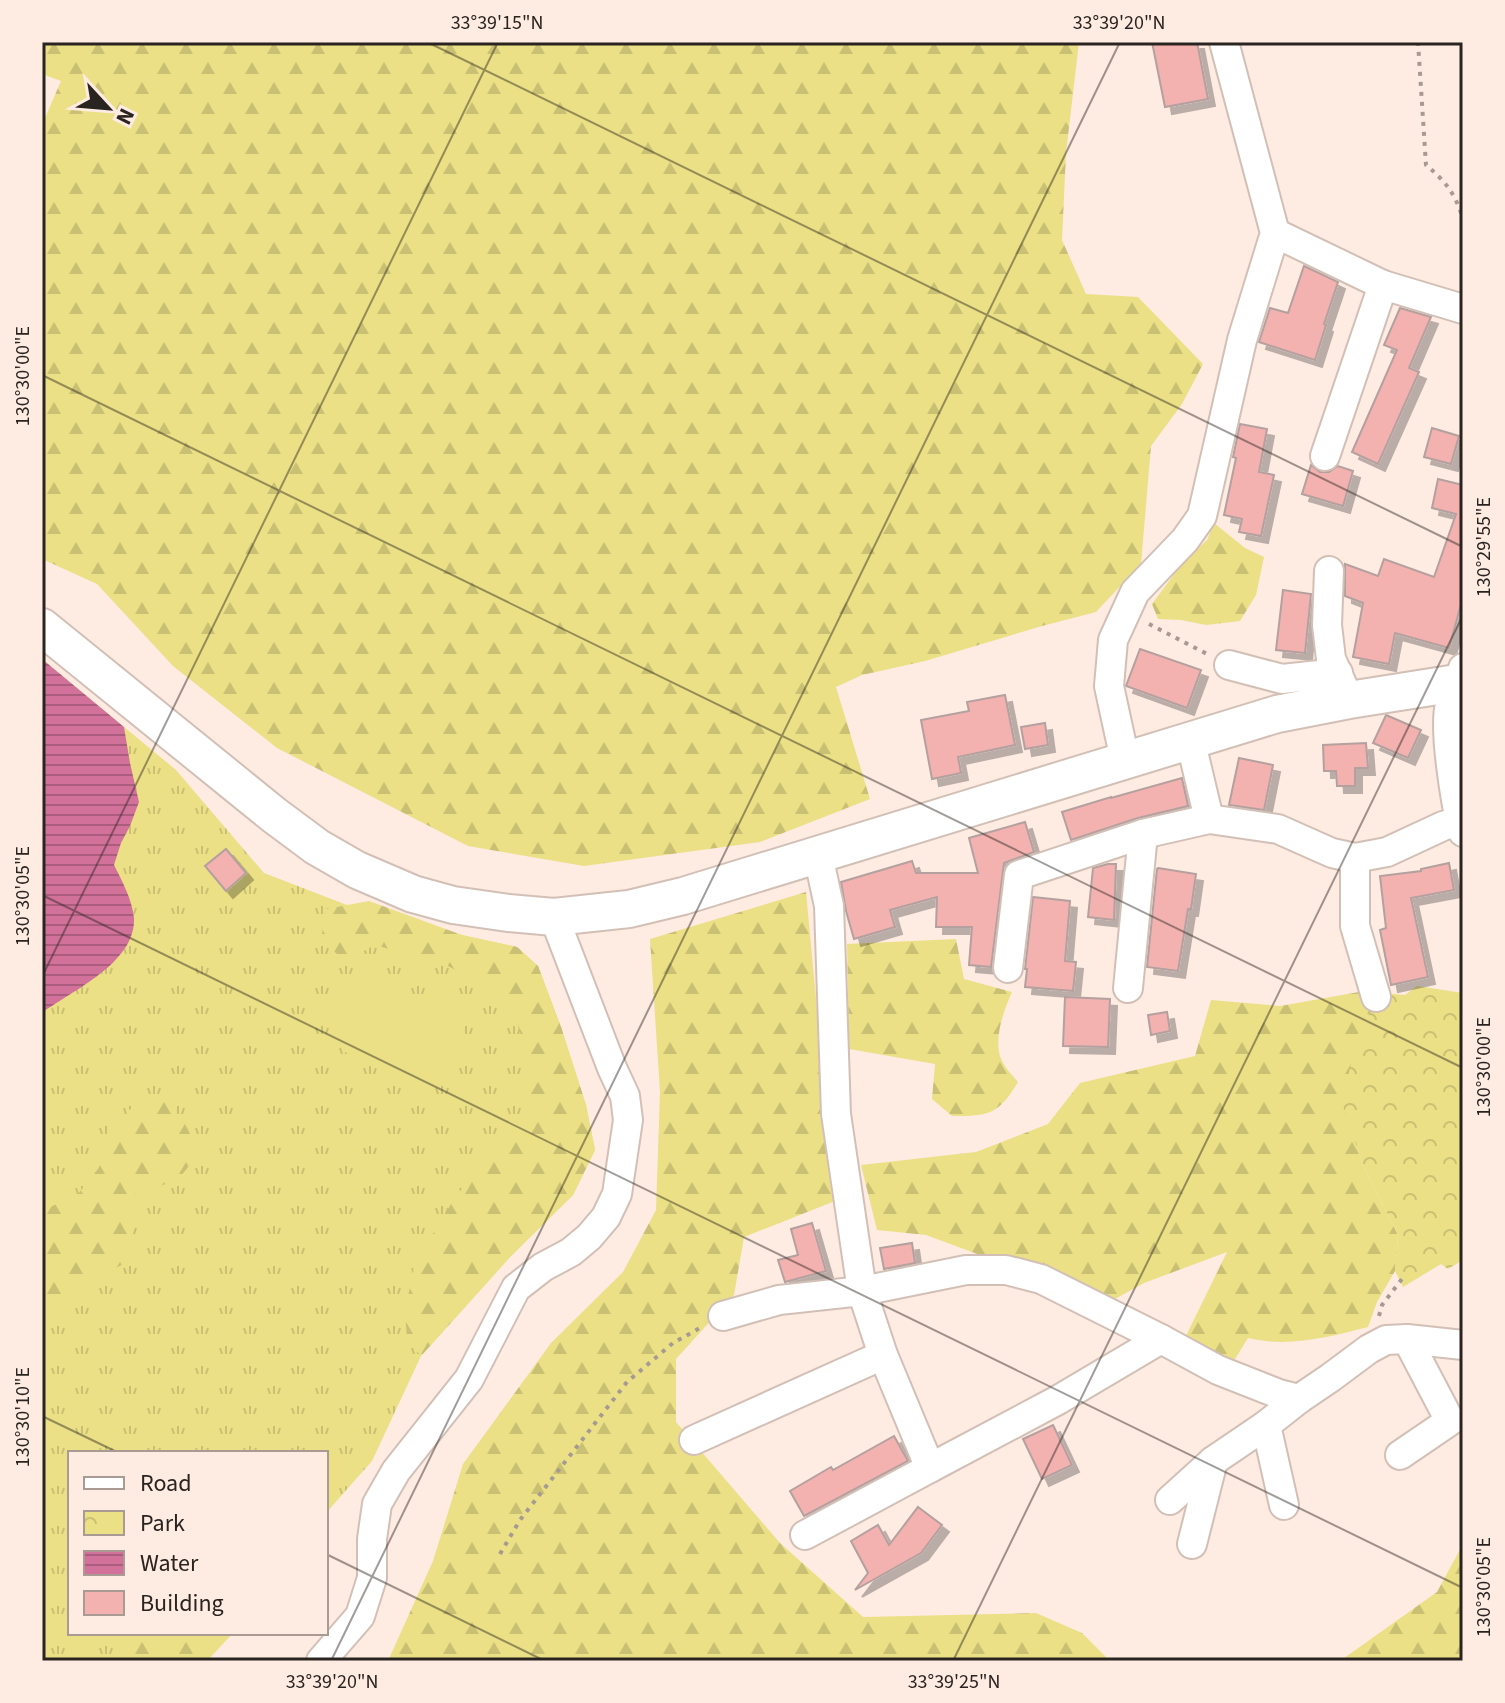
<svg xmlns="http://www.w3.org/2000/svg" width="1505" height="1703" viewBox="0 0 1505 1703" font-family="'Source Sans 3',sans-serif">
<style>
.grass{fill:url(#grass-tufts)}
.forest{fill:url(#forest-firs)}
.park{fill:url(#park-crowns)}
.pitch{fill:#ebe085}
.water{fill:url(#water-rules)}
.building{fill:#f3b2af;stroke:#b4a09f;stroke-width:2;filter:url(#shadow)}
.lines{fill:none;stroke-linecap:round;stroke-linejoin:round}
.minor-casing{stroke:#d2c0b7;stroke-width:32}
.tertiary-casing{stroke:#d2c0b7;stroke-width:40}
.path{stroke:#a79a93;stroke-width:4;stroke-dasharray:4 6;stroke-linecap:butt}
.minor{stroke:#fff;stroke-width:28}
.tertiary{stroke:#fff;stroke-width:36}
.ticks{fill:none;stroke:#2a2420;stroke-width:2;stroke-opacity:0.45}
.neatline{fill:none;stroke:#2a2420;stroke-width:3}
.ticks-label{font-size:20px;text-anchor:middle;fill:#2a2420}
</style>
<defs>
<pattern id="grass-tufts" width="24" height="20" patternUnits="userSpaceOnUse" patternTransform="scale(2)"><rect width="24" height="20" fill="#ebe085"/><path d="M3 7l-1-3M5 7V3M7 7l1-3M15 17l-1-3M17 17v-4M19 17l1-3" fill="none" stroke="#cac073"/></pattern>
<pattern id="forest-firs" width="22" height="20" patternUnits="userSpaceOnUse" patternTransform="scale(2)"><rect width="22" height="20" fill="#ebe085"/><path d="M5 1l3.5 6h-7zM16 11l3.5 6h-7z" fill="#cac073"/></pattern>
<pattern id="park-crowns" width="20" height="18" patternUnits="userSpaceOnUse" patternTransform="scale(2)"><rect width="20" height="18" fill="#ebe085"/><path d="M2 6a3 3 0 1 1 6 0M12 15a3 3 0 1 1 6 0" fill="none" stroke="#cac073"/></pattern>
<pattern id="water-rules" width="6" height="5" patternUnits="userSpaceOnUse" patternTransform="scale(2)"><rect width="6" height="5" fill="#d2729a"/><path d="M0 2.5h6" fill="none" stroke="#ab5d7d"/></pattern>
<filter id="shadow"><feDropShadow dx="7" dy="7" stdDeviation="0" flood-color="#0004"/></filter>
</defs>
<rect width="100%" height="100%" fill="#feebe2"/>
<!-- grass -->
<path class="grass" d="M42 659 176 770 264 873 378 917 517 947 538 966 561 1027 586 1105 595 1150 573 1195 511 1256 421 1356 372 1461 326 1513V1453H70V1633H224L201 1661H42Z"/>
<!-- forest -->
<g class="forest">
<path d="M42 42H1079L1066 153 1062 240 1086 294 1138 297 1203 364 1182 404 1151 446 1141 564 1096 612 1042 626 925 661 862 675 836 687 870 799 760 842 584 866 468 846 277 748 173 666 97 584 42 559V125L61 81 42 74Z"/>
<path d="M1214 523 1245 548 1264 557 1256 595 1240 621 1206 625 1181 620 1158 619 1152 604 1181 565 1207 540Z"/>
<path d="M806 892 835 1201 744 1237 734 1295 676 1359V1422L780 1543 863 1617 1036 1613 1082 1633 1110 1661H388L433 1561 463 1464 551 1343 623 1272 656 1210 660 1092 650 939Z"/>
<path d="M369 901 462 935 517 947 538 966 561 1027 586 1105 595 1150 573 1195 511 1256 421 1356 407 1340 405 1311 415 1263 456 1196 490 1157 526 1126 529 1060 509 998 448 966 375 945 345 961 321 940 326 909Z"/>
<path d="M956 939 964 979 1012 992C1004 1010 992 1041 1002 1061 1006 1069 1012 1075 1018 1082 998 1115 989 1116 952 1116L932 1099 935 1064 849 1049 847 944Z"/>
<path d="M1359 992 1376 1006 1343 1103 1363 1165 1398 1235 1395 1271 1377 1302 1368 1327C1328 1337 1289 1348 1248 1338L1227 1372 1183 1342 1227 1252 1144 1283 1104 1305 996 1276 980 1255 926 1235 877 1230 861 1165 976 1152 1048 1124 1080 1083 1195 1056 1211 1000 1280 1006Z"/>
<path d="M166 1100C183 1119 206 1146 185 1171 176 1183 149 1190 134 1194V1219L125 1263 89 1283 44 1328 42 1352V1215L48 1208 78 1194 98 1169 104 1156 108 1127 137 1104Z"/>
<path d="M1463 1544V1661H1340L1437 1592Z"/>
<path d="M131 1633H233L207 1661H112Z"/>
</g>
<!-- park -->
<path class="park" d="M1417 986 1463 993V1260L1448 1269 1441 1264 1403 1287 1395 1271 1398 1235 1363 1165 1342 1103 1360 1025 1376 1006 1383 993 1405 995Z"/>
<!-- pitch -->
<path class="pitch" d="M373 980 393 987 417 1000C420 999 424 997 428 996 437 995 445 999 451 1004 475 1027 463 1068 434 1081 426 1085 420 1087 411 1084 405 1082 400 1077 394 1075 377 1068 358 1064 344 1051 338 1045 331 1032 330 1023 329 1010 341 988 354 983 359 980 367 980 373 980Z"/>
<!-- water -->
<path class="water" d="M42 659 124 727 130 763 139 802 130 826 121 843 114 865C122 881 132 899 134 918 136 963 73 990 42 1013Z"/>
<!-- building -->
<g class="building">
<path d="M1152 42H1197L1208 99 1165 107Z"/>
<path d="M1304 266 1338 282 1324 324 1326 325 1315 360 1259 342 1270 308 1288 313Z"/>
<path d="M1400 308 1431 317 1409 368 1419 372 1378 464 1352 452 1397 350 1384 345Z"/>
<path d="M1240 424 1267 429 1259 472 1274 475 1261 536 1239 532 1242 519 1224 515 1236 458 1233 457Z"/>
<path d="M1432 428 1459 436 1451 464 1424 457Z"/>
<path d="M1311 465 1320 472H1329L1338 466 1353 471 1343 506 1302 494Z"/>
<path d="M1438 479 1463 485V597L1449 648 1395 633 1389 664 1353 657 1363 603 1345 596V564L1378 576 1384 559 1434 577 1456 514 1432 508Z"/>
<path d="M1283 590 1311 594 1305 653 1276 650Z"/>
<path d="M1140 649 1201 670 1187 708 1126 686Z"/>
<path d="M1005 695 1015 745 958 757 961 773 932 779 921 720 969 711 967 702Z"/>
<path d="M1386 715 1421 730 1408 758 1373 743Z"/>
<path d="M1045 723 1048 745 1025 749 1021 727Z"/>
<path d="M1366 743 1368 768H1355V786H1337L1336 771H1324L1323 745Z"/>
<path d="M1239 758 1273 765 1264 810 1229 805Z"/>
<path d="M1182 778 1188 806 1138 818 1071 840 1062 812 1111 797V798Z"/>
<path d="M1025 822 1034 852 1004 863 991 967 969 965 972 927H936L937 897 890 910 895 927 854 939 846 911 841 882 912 861 916 873H978L969 838Z"/>
<path d="M226 849 246 873 226 891 205 866Z"/>
<path d="M1449 863 1454 890 1411 898 1428 977 1391 985 1380 930 1386 928 1380 876 1421 871V869Z"/>
<path d="M1108 864H1116L1114 920 1088 917 1093 868Z"/>
<path d="M1158 868 1196 874 1191 909H1188L1178 971 1147 967 1157 869Z"/>
<path d="M1033 897 1070 901 1065 961 1076 962 1073 991 1025 987 1027 969H1025Z"/>
<path d="M1065 997 1110 999 1108 1047 1063 1046Z"/>
<path d="M1167 1012 1170 1031 1151 1035 1148 1015Z"/>
<path d="M812 1223 826 1271 785 1282 778 1260 798 1255 791 1229Z"/>
<path d="M912 1243 915 1263 884 1269 880 1248Z"/>
<path d="M1053 1425 1072 1465 1042 1479 1023 1439Z"/>
<path d="M894 1436 908 1461 804 1516 790 1491 831 1467 833 1470Z"/>
<path d="M918 1507 942 1525 921 1553 855 1590 868 1573 851 1541 878 1525 889 1545Z"/>
</g>
<g class="lines">
<defs>
<g id="minor">
<path d="M1275 233 1383 285 1463 309"/>
<path d="M1325 456 1383 285"/>
<path d="M1329 571 1327 625 1331 659 1349 700"/>
<path d="M1229 665 1282 679 1338 673"/>
<path d="M1463 668C1460 681 1453 692 1450 705 1443 727 1456 807 1463 832"/>
<path d="M1190 739 1209 819"/>
<path d="M1125 760 1109 686 1113 640 1135 592 1185 540 1202 516 1242 340 1275 233 1224 42"/>
<path d="M818 855 829 906 836 1114 862 1291 883 1355 930 1468 1058 1400 1161 1339"/>
<path d="M1355 858V926L1376 997"/>
<path d="M1008 968 1019 875 1143 834 1209 819 1278 829 1332 853 1355 858 1387 852 1443 826 1460 821"/>
<path d="M1128 988 1143 834"/>
<path d="M723 1316 779 1300 862 1291 966 1270H1006L1041 1279 1161 1339 1218 1370 1279 1394 1299 1399"/>
<path d="M1266 1425 1284 1505"/>
<path d="M694 1440 883 1355"/>
<path d="M1400 1455 1450 1421 1407 1339"/>
<path d="M1170 1500 1213 1461 1266 1425 1299 1399 1330 1378 1369 1349 1386 1340 1407 1339 1463 1345"/>
<path d="M805 1535 930 1468"/>
<path d="M1192 1544 1213 1461"/>
<path d="M321 1661 360 1616 372 1578V1539L377 1504 396 1471 469 1379 516 1288 543 1267 571 1252 589 1237 606 1217 617 1194 628 1120 625 1096 612 1068 554 917"/>
</g>
<path id="tertiary" d="M42 627 274 815 317 847 357 870 413 894 453 905 508 913 554 917 629 909 683 896 1277 714 1349 700 1463 682"/>
</defs>
<!-- minor casing -->
<use href="#minor" class="minor-casing"/>
<!-- tertiary casing -->
<use href="#tertiary" class="tertiary-casing"/>
<!-- path -->
<g class="path">
<path d="M1418 42 1426 165C1446 182 1455 193 1463 219"/>
<path d="M1149 624 1209 655"/>
<path d="M1379 1316 1382 1305 1405 1275"/>
<path d="M500 1554 520 1520 627 1382 673 1343 700 1328"/>
</g>
<!-- minor -->
<use href="#minor" class="minor"/>
<!-- tertiary -->
<use href="#tertiary" class="tertiary"/>
</g>
<!-- ticks -->
<path class="ticks" d="M427 42 1463 547M42 375 1463 1068M42 895 1463 1588M42 977 498 42M42 1416 119 1453M326 1554 545 1661M331 1661 1120 42M953 1661 1463 615"/>
<!-- border -->
<rect width="1505" height="1703" fill="none" stroke="#feebe2" stroke-width="88"/>
<!-- legend -->
<rect x="68" y="1451" width="260" height="184" fill="#feebe2" stroke="#a99b94" stroke-width="2"/>
<rect x="84" y="1477" width="40" height="12" fill="#ffffff" stroke="#a99b94" stroke-width="2"/>
<text x="140" y="1491" font-size="24" fill="#2a2420">Road</text>
<rect x="84" y="1511" width="40" height="24" fill="url(#park-crowns)" stroke="#a99b94" stroke-width="2"/>
<text x="140" y="1531" font-size="24" fill="#2a2420">Park</text>
<rect x="84" y="1551" width="40" height="24" fill="url(#water-rules)" stroke="#a99b94" stroke-width="2"/>
<text x="140" y="1571" font-size="24" fill="#2a2420">Water</text>
<rect x="84" y="1591" width="40" height="24" fill="#f3b2af" stroke="#a99b94" stroke-width="2"/>
<text x="140" y="1611" font-size="24" fill="#2a2420">Building</text>
<!-- north arrow -->
<g transform="translate(108 108) rotate(116)" stroke="#feebe2" stroke-width="6" paint-order="stroke">
<path d="M0-6L14 30L0 20L-14 30Z" fill="#2a2420"/>
<text y="-12" font-size="22" font-weight="bold" text-anchor="middle" fill="#2a2420">N</text>
</g>
<rect x="44" y="44" width="1417" height="1615" class="neatline"/>
<g class="ticks-label">
<text x="497" y="29">33°39'15"N</text>
<text x="1119" y="29">33°39'20"N</text>
<text transform="translate(22 376) rotate(-90)" y="7">130°30'00"E</text>
<text transform="translate(1483 547) rotate(-90)" y="7">130°29'55"E</text>
<text transform="translate(22 896) rotate(-90)" y="7">130°30'05"E</text>
<text transform="translate(1483 1067) rotate(-90)" y="7">130°30'00"E</text>
<text transform="translate(22 1417) rotate(-90)" y="7">130°30'10"E</text>
<text transform="translate(1483 1587) rotate(-90)" y="7">130°30'05"E</text>
<text x="332" y="1688">33°39'20"N</text>
<text x="954" y="1688">33°39'25"N</text>
</g>
</svg>
